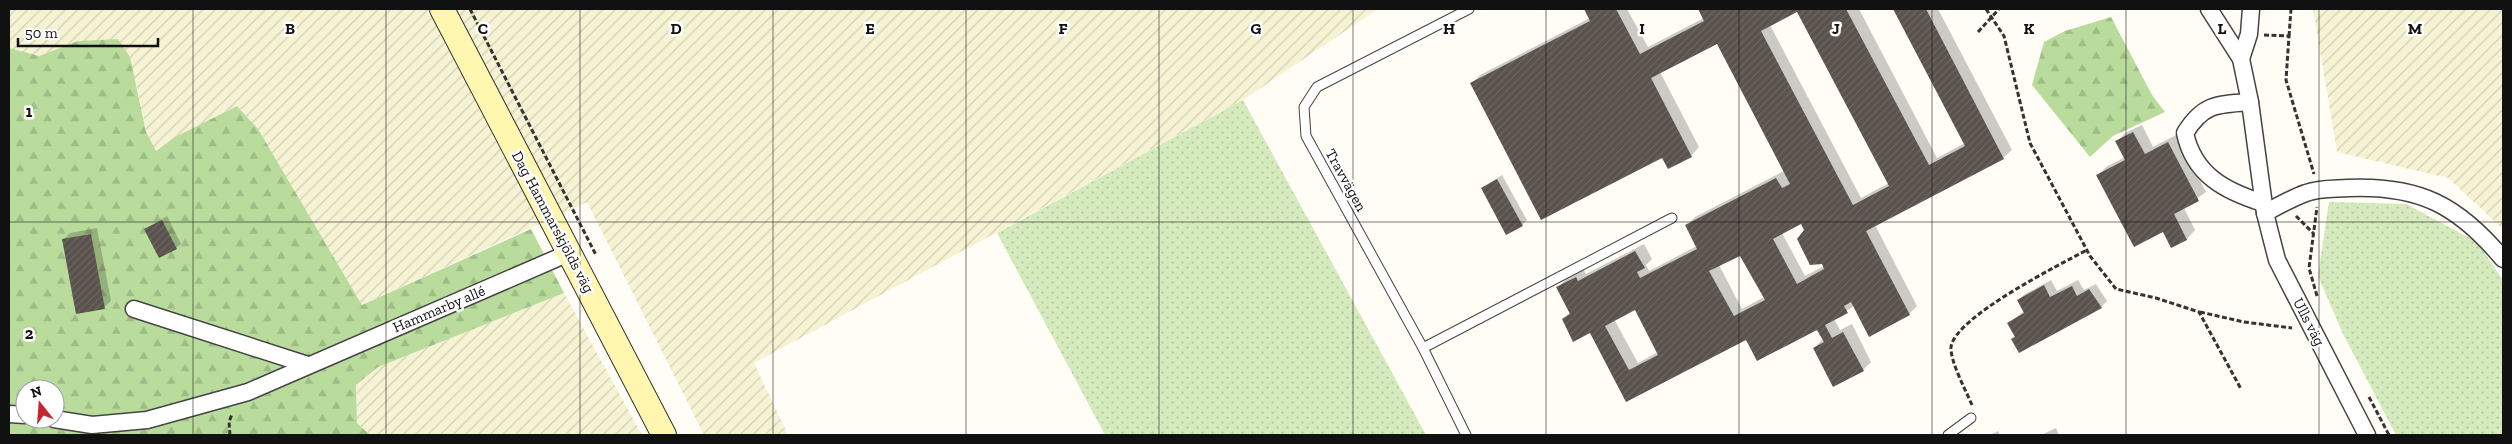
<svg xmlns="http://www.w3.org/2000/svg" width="2512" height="444" viewBox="0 0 2512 444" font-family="'Zilla Slab',serif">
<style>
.farmland{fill:url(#farmland-furrows)}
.grass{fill:url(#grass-dots)}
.forest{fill:url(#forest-firs);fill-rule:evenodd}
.shadow{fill:#0003;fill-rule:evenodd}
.building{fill:url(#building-hatch);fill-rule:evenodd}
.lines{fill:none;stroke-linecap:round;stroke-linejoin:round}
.service-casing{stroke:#444;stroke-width:11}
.minor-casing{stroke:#444;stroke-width:19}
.secondary-casing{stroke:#333;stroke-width:26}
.path{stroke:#333;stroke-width:3;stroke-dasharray:5 2.5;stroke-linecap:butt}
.service{stroke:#fff;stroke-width:9}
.minor{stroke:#fff;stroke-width:16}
.secondary{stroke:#fff6b0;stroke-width:24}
.grid{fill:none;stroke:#111;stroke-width:1;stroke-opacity:0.55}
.labels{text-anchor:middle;stroke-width:5;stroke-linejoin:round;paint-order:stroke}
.street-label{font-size:15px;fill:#111;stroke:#fff}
.grid-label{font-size:16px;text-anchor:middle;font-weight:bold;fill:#111;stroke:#fff;stroke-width:5;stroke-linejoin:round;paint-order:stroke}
</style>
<defs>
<pattern id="farmland-furrows" width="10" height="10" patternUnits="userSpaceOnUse" patternTransform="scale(1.25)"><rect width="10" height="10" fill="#f6f3d4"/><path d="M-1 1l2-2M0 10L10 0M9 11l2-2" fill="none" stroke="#d2cfb5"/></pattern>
<pattern id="grass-dots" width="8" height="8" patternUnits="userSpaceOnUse" patternTransform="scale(1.25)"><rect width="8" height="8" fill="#d5ebbd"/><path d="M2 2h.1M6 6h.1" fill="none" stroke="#b6c8a1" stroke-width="1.8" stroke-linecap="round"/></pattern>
<pattern id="forest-firs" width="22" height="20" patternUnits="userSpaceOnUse" patternTransform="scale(1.25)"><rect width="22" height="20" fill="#b9dc9c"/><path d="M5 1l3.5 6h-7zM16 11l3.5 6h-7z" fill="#9ebc85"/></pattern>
<pattern id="building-hatch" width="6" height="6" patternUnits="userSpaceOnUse" patternTransform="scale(1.25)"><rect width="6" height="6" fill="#5a524d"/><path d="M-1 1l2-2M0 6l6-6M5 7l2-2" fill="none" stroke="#6d6662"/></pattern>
</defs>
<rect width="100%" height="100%" fill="#fffdf5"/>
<!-- farmland -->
<g class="farmland">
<path d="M9 9H1378L1243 100 754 363 788 435H704L587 202 362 305 258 129 237 106 181 134 155 151 146 132 137 87 78 41 39 56 11 50 9 48Z"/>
<path d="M2313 9H2503V229L2448 178 2337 152Z"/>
<path d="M564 293 642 435H370L357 423 356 385 378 367Z"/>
</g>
<!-- grass -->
<g class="grass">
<path d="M1243 100 1426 435H1105L997 233Z"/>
<path d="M2329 202 2406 204 2477 242 2503 280V435H2396L2343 334 2318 276Z"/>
</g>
<!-- forest -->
<g class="forest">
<path d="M2111 17 2152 95 2165 112 2113 136 2090 157 2032 85 2044 42 2065 31Z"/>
<path d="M118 39 130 57 146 132 156 151 175 137 237 106 258 129 362 305 531 229 564 293 378 367 356 385 357 423 370 435H9V48L39 56 78 41ZM25 389H55V419H25Z"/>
</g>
<!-- shadow -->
<g class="shadow">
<path d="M1586 9H1627L1648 47 1704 18 1699 9H1859L1937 158 1965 143 1894 9H1938L2012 150 2003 158 1875 225 1917 306 1909 314 1854 306 1834 319 1840 330 1852 324 1871 362 1863 370 1814 348 1823 339 1817 328 1747 338 1626 401 1591 332 1563 319 1570 312 1558 288 1566 279 1584 270 1586 274 1644 244 1652 259 1646 265 1649 271 1697 246 1686 226 1695 217 1784 171 1718 43 1660 72 1699 147 1691 156H1662L1472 83 1480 75 1590 18ZM1798 10 1889 183 1861 198 1770 25ZM1802 223 1824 266 1805 276 1782 233ZM1741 254 1764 297 1742 309 1719 265ZM1635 308 1658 352 1638 363 1614 319Z"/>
<path d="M2142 125 2153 147 2176 135 2206 192 2184 208 2195 230 2187 239 2172 246 2164 231 2098 176 2106 167 2125 157 2117 142 2125 133Z"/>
<path d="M1502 175 1527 220 1522 225 1482 188Z"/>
<path d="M167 216 181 244 176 248 146 229Z"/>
<path d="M97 228 111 301 104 307 64 239 70 233Z"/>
<path d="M2051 280 2057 291 2078 280 2084 290 2096 284 2107 301 2101 307 2012 339 2016 335 2009 323 2024 311 2018 300 2025 294Z"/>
<path d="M2056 428 2059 435H2041Z"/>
<path d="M1998 431 2000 435H1990Z"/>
</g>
<!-- building -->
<g class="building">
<path d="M1584 9H1616L1640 54 1704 21 1698 9H1846L1929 165 1965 146 1893 9H1926L2004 159 1866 231 1910 315 1869 337 1851 302 1844 306 1848 313 1825 325 1832 338 1843 332 1864 371 1833 387 1813 348 1824 342 1817 330 1757 361 1746 340 1626 402 1590 333 1573 342 1562 319 1570 314 1556 287 1576 277 1578 281 1635 251 1645 268 1637 272 1640 278 1697 249 1685 225 1776 178 1782 188 1790 184 1717 44 1651 78 1692 157 1668 169 1662 158 1541 220 1470 83 1590 21ZM1797 12 1889 186 1853 205 1761 31ZM1801 224 1804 230 1797 239 1810 265 1822 264 1824 269 1797 284 1773 239ZM1740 256 1765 300 1734 316 1709 271ZM1635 310 1658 355 1629 370 1605 326Z"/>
<path d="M2133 132 2145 154 2168 142 2199 201 2174 214 2187 240 2171 248 2163 232 2134 247 2096 175 2125 160 2115 141Z"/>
<path d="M1497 179 1523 226 1506 235 1481 188Z"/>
<path d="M162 220 177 249 159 258 144 229Z"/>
<path d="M91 234 105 309 76 314 62 239Z"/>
<path d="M2044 285 2050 297 2072 286 2077 296 2089 289 2102 308 2019 353 2011 339 2015 337 2007 323 2024 313 2017 300Z"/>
</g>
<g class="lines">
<defs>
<g id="service">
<path d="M1423 348 1672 218"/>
<path d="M1466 435 1423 348 1306 136 1304 107 1317 87 1469 9"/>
<path d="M1948 435 1971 418"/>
</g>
<g id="minor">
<path d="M2209 9 2241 59 2250 102 2265 213 2277 260 2367 435"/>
<path d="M2241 59 2249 34 2251 9"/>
<path d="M2250 102C2217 104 2203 104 2185 133 2194 175 2225 191 2263 203"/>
<path d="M2265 213C2278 206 2292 198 2306 193 2319 188 2334 189 2348 188 2419 185 2458 205 2503 259"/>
<path d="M134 309 308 365"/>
<path d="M9 414 25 415"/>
<path d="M54 419 92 425 147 420 248 392 569 253"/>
</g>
<path id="secondary" d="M442 9 664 435"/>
</defs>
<!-- service casing -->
<use href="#service" class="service-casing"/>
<!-- minor casing -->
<use href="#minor" class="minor-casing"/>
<!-- secondary casing -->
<use href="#secondary" class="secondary-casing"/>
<!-- path -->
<g class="path">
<path d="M470 9 596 255"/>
<path d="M1986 9 2004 36 2030 143 2090 256 2116 289 2156 298 2199 312 2241 389"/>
<path d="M1978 32 1999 9"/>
<path d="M2264 35 2289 36 2286 80 2314 174"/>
<path d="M2289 36 2291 9"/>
<path d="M2296 216 2313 233"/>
<path d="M2317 296 2309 268 2317 207"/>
<path d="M2200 312 2244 322 2292 328"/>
<path d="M2369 397 2389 435"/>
<path d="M1972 405C1966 391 1950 361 1951 347 1955 317 2059 265 2087 250"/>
<path d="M230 435 229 422 232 414"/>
</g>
<!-- service -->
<use href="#service" class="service"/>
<!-- minor -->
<use href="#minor" class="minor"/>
<!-- secondary -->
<use href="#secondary" class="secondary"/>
</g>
<!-- grid -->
<path class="grid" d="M193 9V435M386 9V435M580 9V435M773 9V435M966 9V435M1159 9V435M1353 9V435M1546 9V435M1739 9V435M1932 9V435M2126 9V435M2319 9V435M9 222H2503"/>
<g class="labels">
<!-- street labels -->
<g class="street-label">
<text transform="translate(1346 180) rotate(61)" y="5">Travvägen</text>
<text transform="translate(553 222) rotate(62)" y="5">Dag Hammarskjölds väg</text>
<text transform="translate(439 309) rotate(-23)" y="5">Hammarby allé</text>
<text transform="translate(2309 322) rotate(63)" y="5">Ulls väg</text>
</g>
</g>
<g class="grid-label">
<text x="290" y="34">B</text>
<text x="483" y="34">C</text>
<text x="676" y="34">D</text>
<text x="870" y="34">E</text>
<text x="1063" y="34">F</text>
<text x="1256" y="34">G</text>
<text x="1449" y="34">H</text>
<text x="1642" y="34">I</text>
<text x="1836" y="34">J</text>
<text x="2029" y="34">K</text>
<text x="2222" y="34">L</text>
<text x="2415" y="34">M</text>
<text x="29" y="117">1</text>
<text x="29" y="339">2</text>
</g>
<!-- border -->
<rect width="2512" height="444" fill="none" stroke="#111111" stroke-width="20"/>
<!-- north arrow -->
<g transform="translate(40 404) rotate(343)"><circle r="24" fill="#ffffff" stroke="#a0a0a0"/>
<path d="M0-4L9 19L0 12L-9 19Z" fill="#c4262e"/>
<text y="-8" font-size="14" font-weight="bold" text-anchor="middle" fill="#111111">N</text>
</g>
<!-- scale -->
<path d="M18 38v8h140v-8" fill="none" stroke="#111111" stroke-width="2.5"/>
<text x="25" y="38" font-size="15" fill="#111111" stroke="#ffffff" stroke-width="4" paint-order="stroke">50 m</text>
</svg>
